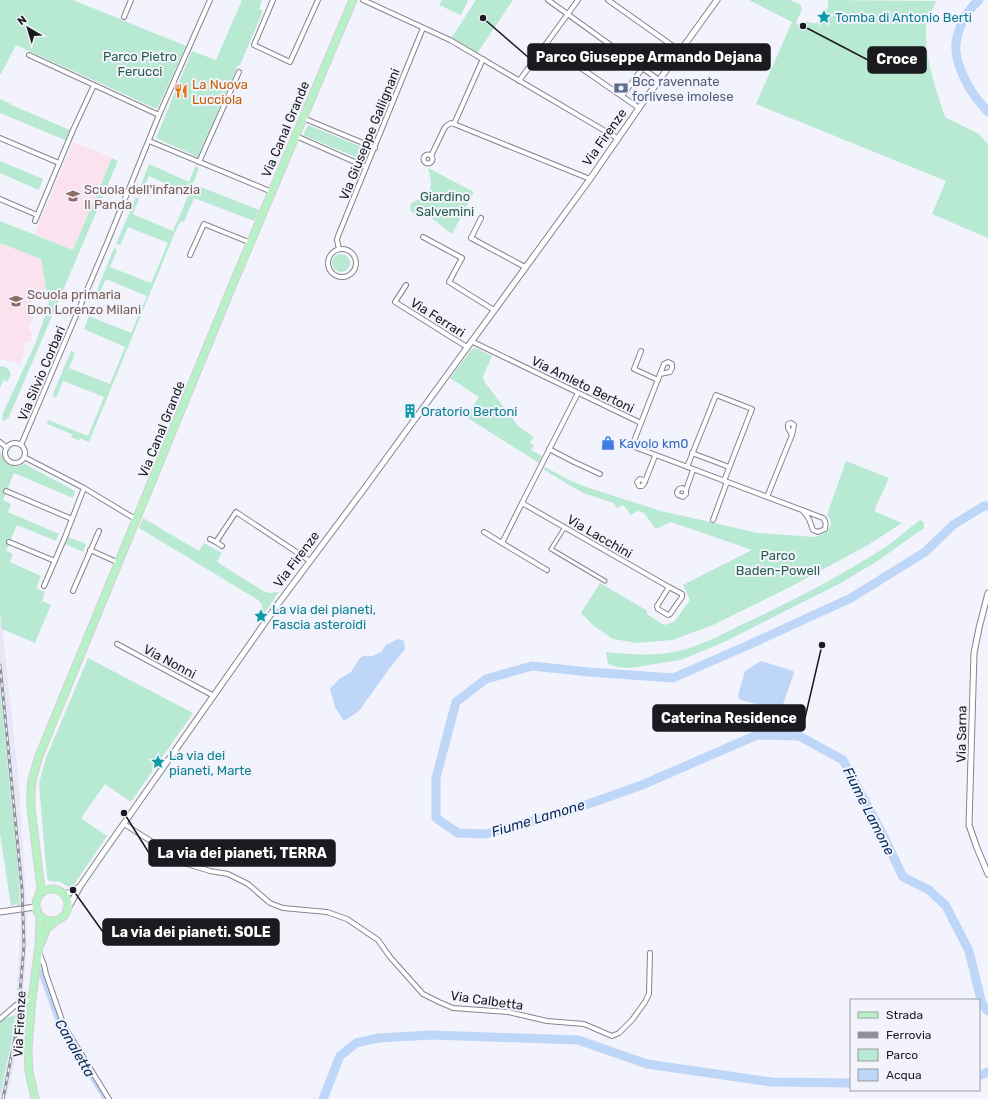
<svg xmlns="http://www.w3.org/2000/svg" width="988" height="1099" viewBox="0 0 988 1099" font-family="Rubik,sans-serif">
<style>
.built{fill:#e7e7f8}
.education{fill:#fae2ef}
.green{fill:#b8e9d2}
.water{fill:#bed6f8}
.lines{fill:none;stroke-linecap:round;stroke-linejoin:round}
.canal{stroke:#bed6f8;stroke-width:5.5}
.river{stroke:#bed6f8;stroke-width:9}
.pedestrian-casing{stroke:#86858f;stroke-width:5}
.minor-casing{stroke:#86858f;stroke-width:6}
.tertiary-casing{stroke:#86858f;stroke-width:7}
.primary-casing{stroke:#d1d1d2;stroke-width:9}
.pedestrian{stroke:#fff;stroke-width:3}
.minor{stroke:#fff;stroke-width:4}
.tertiary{stroke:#fff;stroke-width:5}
.primary{stroke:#b8f1c5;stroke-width:7}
.rail-casing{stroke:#8f8f97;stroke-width:3}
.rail{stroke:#f3f3fd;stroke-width:1.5;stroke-dasharray:4.5;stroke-linecap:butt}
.labels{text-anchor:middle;stroke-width:4;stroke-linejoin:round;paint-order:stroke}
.culture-label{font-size:13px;fill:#0d838f;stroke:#f3f3fd;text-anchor:start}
.park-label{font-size:13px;fill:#256049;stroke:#f3f3fd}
.service-label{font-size:13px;fill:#4e5e75;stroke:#f3f3fd;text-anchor:start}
.food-label{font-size:13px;fill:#c56008;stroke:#f3f3fd;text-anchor:start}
.street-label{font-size:13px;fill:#1b1b1f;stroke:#f3f3fd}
.education-label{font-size:13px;fill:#785e54;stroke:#f3f3fd;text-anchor:start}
.shop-label{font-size:13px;fill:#366cbe;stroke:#f3f3fd;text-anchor:start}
.water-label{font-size:14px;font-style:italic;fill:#052b5b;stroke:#f3f3fd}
.leader{fill:none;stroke:#1b1b1f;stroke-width:1.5}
.callout-dot{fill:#1b1b1f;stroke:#f3f3fd;stroke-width:1.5}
.callout{fill:#1b1b1f;stroke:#1b1b1f;stroke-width:1.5}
.callout-label{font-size:14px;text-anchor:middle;font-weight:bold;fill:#fff}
</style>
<rect width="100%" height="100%" fill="#f3f3fd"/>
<!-- built -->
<path class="built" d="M0 606 19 783 27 914 26 956 21 1013 14 1067 6 1099H0V1095L12 1039 15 1015 21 919 18 867 0 689Z"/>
<!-- education -->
<g class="education">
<path d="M73 142 112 158 73 250 35 234Z"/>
<path d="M0 243 41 259 47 293 31 296 33 321 30 323 29 331 32 332 31 342H25L24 344 23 347 25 351 21 363 19 364 12 361H7L1 359 0 360Z"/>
</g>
<!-- green -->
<g class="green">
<path d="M0 0H73L186 46 157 109 16 45 1 74H0Z"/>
<path d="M242 0H262L259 9 263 11 240 65H238L198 157 156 138 192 51 216 60Z"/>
<path d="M442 0H468L461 15 439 5Z"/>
<path d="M476 0H513L476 55 450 40Z"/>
<path d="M749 0H790L800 4 802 9 796 23 804 27 806 21C810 22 813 24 816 23 824 21 829 7 828 0L936 1C933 9 927 19 926 27 924 57 936 89 945 117L979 134 988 144V238L932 214 946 181 756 104 792 22Z"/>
<path d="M0 99 11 104V105L70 130 65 140 0 113Z"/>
<path d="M308 125 369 150 365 161 303 135Z"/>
<path d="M112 158 118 161 9 417 4 421 2 420 3 413 36 342 49 304 41 259 0 243V221L73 250Z"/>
<path d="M0 161 43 179 39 190 0 173Z"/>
<path d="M149 164 189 182 195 166 199 168 193 184 259 210 254 221 194 198 184 222 181 221 176 230 89 442 80 438 79 441 71 437 72 434 47 424 48 420 88 436 104 397 63 381 56 398 52 396 71 351 75 353 69 368 110 384 125 347 84 329 89 316 131 333 147 296 106 279 98 296 95 295 114 248 117 250 110 267 151 283 168 243 128 227 120 245 116 244 136 197 139 199 133 214 173 231 189 194 149 176 141 193 138 192Z"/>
<path d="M428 168 474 192 452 234 433 219 411 212 410 207 411 203C432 194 434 189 428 168Z"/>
<circle cx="341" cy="263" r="9"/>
<path d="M476 348 492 356 483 376 484 381 518 426 534 437 530 443 534 445 531 450 542 456 539 463 466 417 479 397 450 378 472 349Z"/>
<path d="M0 366C6 366 10 369 11 375L7 382 4 379 0 388Z"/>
<path d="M0 452 6 463 16 467 25 464 75 491 73 498 14 473 3 500 11 504 8 512 59 534 56 541 17 525 6 551 13 554 10 562 41 576 36 588 45 592 42 601 51 605 35 643 2 629 0 611Z"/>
<path d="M846 461 889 478 874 511 902 523 868 545 790 587 713 625 672 640 637 643 613 639 594 626 581 613 600 583 646 610 648 615 664 625 674 622 690 600 683 585 752 550 671 522 656 529 644 513 637 511 631 515 623 505 617 508 614 503 583 493 544 470 545 467 571 481 589 488 661 511 758 533 815 537C826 535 837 526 827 515Z"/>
<path d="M143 518 199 551 204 543 222 553 217 562 265 592 270 593 279 592 263 615 262 605 258 600 139 528Z"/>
<path d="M920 520 924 522V528L876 562 839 584 726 641 703 651 680 660 630 668 617 667 608 664 606 652C626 654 646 656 667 653 693 650 719 636 743 624 791 602 839 577 884 548 896 540 908 529 920 520Z"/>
<path d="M68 537 86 544 83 552 65 544Z"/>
<path d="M88 658 193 713 131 802 105 784 81 818 107 836 73 886 69 887 60 882 49 881 47 878 39 783 46 758Z"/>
<path d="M0 689 18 867 20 908 16 904 11 906 0 834Z"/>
<path d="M15 1015 12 1039 0 1095V1020Z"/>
</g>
<!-- water -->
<g class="water">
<path d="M398 639 404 641 405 649 389 669 359 711 344 721 335 707 330 689 338 680 351 672 359 659 363 656H373L381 652 386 645Z"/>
<path d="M761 661 793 671 794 673 782 707 777 709 740 700 738 696 745 671Z"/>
</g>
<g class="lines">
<!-- canal -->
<path class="canal" d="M41 972 61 1028 106 1099"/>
<!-- river -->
<g class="river">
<path d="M979 0C964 13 952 38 957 58 962 79 974 97 988 112"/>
<path d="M988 506H984L953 525 925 552 851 598 753 643 673 678 589 672 532 666 486 679 456 702 436 778V818L458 833 485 834 560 814 642 785 757 735 799 736 843 760 882 833 903 877 929 890 946 906 969 951 982 1004 988 1011"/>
<path d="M979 1076 988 1072"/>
<path d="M323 1099 340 1056 356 1043 378 1038 432 1035 578 1040 647 1064 771 1082 851 1083"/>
</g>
<defs>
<path id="pedestrian" d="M565 527 551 549 605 581"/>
<g id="minor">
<path d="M273 0 254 45 290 62 318 0"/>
<path d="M363 0 450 40 617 138"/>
<path d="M548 0 659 80"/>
<path d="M608 0 680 51"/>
<path d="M124 17 131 0"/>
<path d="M546 44 639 108"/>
<path d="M29 55 159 115"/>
<path d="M483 59 454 124 590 179"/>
<path d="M519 81 578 0"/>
<path d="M622 96 642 69"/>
<path d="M303 118 375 148"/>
<path d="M296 136 366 167"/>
<path d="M0 138 59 163"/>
<path d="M149 141 272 192"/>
<circle cx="428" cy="159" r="4.5"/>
<path d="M431 156 444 129 446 126 451 123 454 124"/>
<path d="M199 162 239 72"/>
<path d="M0 199 37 215"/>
<path d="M481 218 471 238 525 267"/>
<path d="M35 221 73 130 94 85"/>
<path d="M423 237 462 258 449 282 494 310"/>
<path d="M339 249 337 240 338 236 423 28"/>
<circle cx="342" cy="263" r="14"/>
<path d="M190 255 204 224 251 243"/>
<path d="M406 285 395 302 467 347"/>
<path d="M471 341 641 423"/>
<path d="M641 351 634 369 658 380"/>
<path d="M660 374 670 372 672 368V364L668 362 664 364 632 446 823 518C826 522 826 524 825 529L818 532 813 530 809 519 803 511"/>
<path d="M578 393 522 503 669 587 682 594V597L670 614 668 615 658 609 657 606 669 587"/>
<path d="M0 442 7 448"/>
<circle cx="15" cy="453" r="10"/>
<path d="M21 445 107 243 159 115 210 0"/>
<path d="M549 449 574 462 600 474"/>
<path d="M692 453 729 467"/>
<path d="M24 457 84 488 137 520"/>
<path d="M687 467 716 395 752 409 724 481"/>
<path d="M645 482 643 480 640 479 637 482 639 486H642L644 484 655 456"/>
<path d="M686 490 682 488 679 489 677 492 678 495 683 497 686 494V490L693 470"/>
<path d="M6 491 72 519"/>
<path d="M767 497 792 435 794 425 791 423 788 424V428L792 435"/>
<path d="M713 520 727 482"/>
<path d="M484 532 502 543 522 503"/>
<path d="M210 539 216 542"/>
<path d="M9 542 55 561"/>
<path d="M502 543 547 570"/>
<path d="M222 546 216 542 236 512 310 561"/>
<path d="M90 550 119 563"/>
<path d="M44 586 65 537 84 488"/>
<path d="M73 591 99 531"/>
<path d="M117 644 214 696"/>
<path d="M124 824 187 864 210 871 228 874 248 884 270 903 283 908 327 912 347 919 378 940 390 957 423 994 439 1002 453 1008 508 1012 547 1021 584 1024 612 1036 619 1033 632 1020 645 1002 649 994 650 953"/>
<path d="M39 952 44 965 46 974 64 1026 109 1099"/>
<path d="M23 1002 32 999"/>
<path d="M0 1019 16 1005"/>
</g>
<g id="tertiary">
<path d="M988 593 979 628 974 653 969 825 977 848 988 874"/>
<path d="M64 894 72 892 79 887"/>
<path d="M68 908 81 885 108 846 278 604 364 489 590 179 639 108 717 0"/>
<path d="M0 912 35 907"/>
</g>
<g id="primary">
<circle cx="52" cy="905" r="16"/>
<path d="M39 895 41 889 31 808V790L32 780 39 756 230 291 353 0"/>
<path d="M41 943 47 928 56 921"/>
<path d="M35 1099 29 1071 28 1048 32 999 39 946 40 916"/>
</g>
</defs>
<!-- pedestrian casing -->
<use href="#pedestrian" class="pedestrian-casing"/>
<!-- minor casing -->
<use href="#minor" class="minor-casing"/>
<!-- tertiary casing -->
<use href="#tertiary" class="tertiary-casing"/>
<!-- primary casing -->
<use href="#primary" class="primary-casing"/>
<!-- pedestrian -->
<use href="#pedestrian" class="pedestrian"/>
<!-- minor -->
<use href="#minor" class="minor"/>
<!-- tertiary -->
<use href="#tertiary" class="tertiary"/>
<!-- primary -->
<use href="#primary" class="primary"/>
<defs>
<path id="rail" d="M0 665 22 889 24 945 17 1027 3 1099"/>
</defs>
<!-- rail casing -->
<use href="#rail" class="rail-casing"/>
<!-- rail -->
<use href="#rail" class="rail"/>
</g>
<!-- icons -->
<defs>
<symbol id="sight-bare" viewBox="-9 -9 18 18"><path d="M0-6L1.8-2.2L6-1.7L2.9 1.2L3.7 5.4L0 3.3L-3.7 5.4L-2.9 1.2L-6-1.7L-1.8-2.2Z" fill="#0f9aa8" stroke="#f3f3fd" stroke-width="2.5" paint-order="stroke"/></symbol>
<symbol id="bank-bare" viewBox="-9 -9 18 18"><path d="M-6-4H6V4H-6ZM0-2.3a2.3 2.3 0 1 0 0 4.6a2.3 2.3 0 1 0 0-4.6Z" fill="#5c6f8a" stroke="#f3f3fd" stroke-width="2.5" paint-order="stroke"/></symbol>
<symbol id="restaurant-bare" viewBox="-9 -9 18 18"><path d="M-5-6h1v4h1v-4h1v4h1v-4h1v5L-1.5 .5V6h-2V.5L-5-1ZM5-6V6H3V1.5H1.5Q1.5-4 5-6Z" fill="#e8710a" stroke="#f3f3fd" stroke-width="2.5" paint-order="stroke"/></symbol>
<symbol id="school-bare" viewBox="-9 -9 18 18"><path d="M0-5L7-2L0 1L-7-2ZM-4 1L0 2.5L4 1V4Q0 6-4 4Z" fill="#8d6e63" stroke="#f3f3fd" stroke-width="2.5" paint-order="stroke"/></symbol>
<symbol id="building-bare" viewBox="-9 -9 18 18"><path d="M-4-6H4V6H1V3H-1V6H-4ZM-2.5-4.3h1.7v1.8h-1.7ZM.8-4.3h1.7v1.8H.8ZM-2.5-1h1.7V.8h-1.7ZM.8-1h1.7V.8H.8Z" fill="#0f9aa8" stroke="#f3f3fd" stroke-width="2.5" paint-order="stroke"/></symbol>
<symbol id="shop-bare" viewBox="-9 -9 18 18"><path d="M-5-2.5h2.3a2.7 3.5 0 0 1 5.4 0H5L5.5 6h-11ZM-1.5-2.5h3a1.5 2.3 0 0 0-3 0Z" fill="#3f7fe0" stroke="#f3f3fd" stroke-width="2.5" paint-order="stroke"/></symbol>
</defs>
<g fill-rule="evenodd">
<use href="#sight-bare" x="814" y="7" width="20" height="20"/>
<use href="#bank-bare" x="611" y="78" width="20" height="20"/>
<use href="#restaurant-bare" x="171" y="81" width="20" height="20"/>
<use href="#school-bare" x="63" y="186" width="20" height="20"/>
<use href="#school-bare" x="6" y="291" width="20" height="20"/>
<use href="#building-bare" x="400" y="401" width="20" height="20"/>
<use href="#shop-bare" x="598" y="433" width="20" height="20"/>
<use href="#sight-bare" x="251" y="606" width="20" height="20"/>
<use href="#sight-bare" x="148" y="752" width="20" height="20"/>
</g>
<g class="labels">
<!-- culture labels -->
<g class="culture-label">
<text x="835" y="22">Tomba di Antonio Berti</text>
<text x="421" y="416">Oratorio Bertoni</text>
<text x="272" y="614">La via dei pianeti,<tspan x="272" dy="15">Fascia asteroidi</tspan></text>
<text x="169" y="760">La via dei<tspan x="169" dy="15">pianeti, Marte</tspan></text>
</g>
<!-- park labels -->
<g class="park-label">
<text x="140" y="61">Parco Pietro<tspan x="140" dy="15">Ferucci</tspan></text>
<text x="445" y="201">Giardino<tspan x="445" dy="15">Salvemini</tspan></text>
<text x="778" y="560">Parco<tspan x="778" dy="15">Baden-Powell</tspan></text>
</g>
<!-- service labels -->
<g class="service-label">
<text x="632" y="86">Bcc ravennate<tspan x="632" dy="15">forlivese imolese</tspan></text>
</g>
<!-- food labels -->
<g class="food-label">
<text x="192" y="89">La Nuova<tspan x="192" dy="15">Lucciola</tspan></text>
</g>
<!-- street labels -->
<g class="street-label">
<text transform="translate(285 129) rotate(-67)" y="5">Via Canal Grande</text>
<text transform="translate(369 134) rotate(-68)" y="5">Via Giuseppe Gallignani</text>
<text transform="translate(604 137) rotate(-55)" y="5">Via Firenze</text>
<text transform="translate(438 317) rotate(32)" y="5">Via Ferrari</text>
<text transform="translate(41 373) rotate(-67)" y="5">Via Silvio Corbari</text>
<text transform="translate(583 384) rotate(26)" y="5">Via Amleto Bertoni</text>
<text transform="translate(161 429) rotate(-68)" y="5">Via Canal Grande</text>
<text transform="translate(600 536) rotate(30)" y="5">Via Lacchini</text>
<text transform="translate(296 559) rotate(-53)" y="5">Via Firenze</text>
<text transform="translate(170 661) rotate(28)" y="5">Via Nonni</text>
<text transform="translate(961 734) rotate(-89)" y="5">Via Sarna</text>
<text transform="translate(487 1000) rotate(8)" y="5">Via Calbetta</text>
<text transform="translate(19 1024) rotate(-87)" y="5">Via Firenze</text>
</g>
<!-- education labels -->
<g class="education-label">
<text x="84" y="194">Scuola dell'infanzia<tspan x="84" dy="15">Il Panda</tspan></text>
<text x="27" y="299">Scuola primaria<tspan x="27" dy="15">Don Lorenzo Milani</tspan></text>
</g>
<!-- shop labels -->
<g class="shop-label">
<text x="619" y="448">Kavolo km0</text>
</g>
<!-- water labels -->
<g class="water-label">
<text transform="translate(869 811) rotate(63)" y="5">Fiume Lamone</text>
<text transform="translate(538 818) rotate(-17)" y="5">Fiume Lamone</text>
<text transform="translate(75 1048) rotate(60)" y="5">Canaletta</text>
</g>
</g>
<!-- callouts -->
<path class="leader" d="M483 18L528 57M803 26L868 60M822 645L805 718M124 813L149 853M73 890L103 932"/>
<g class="callout-dot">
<circle cx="483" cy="18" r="4"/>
<circle cx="803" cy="26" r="4"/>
<circle cx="822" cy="645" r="4"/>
<circle cx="124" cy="813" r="4"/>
<circle cx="73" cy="890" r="4"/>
</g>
<g class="callout">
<rect x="528" y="44" width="242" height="26" rx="4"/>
<rect x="868" y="47" width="58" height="26" rx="4"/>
<rect x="653" y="705" width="152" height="26" rx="4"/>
<rect x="149" y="840" width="186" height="26" rx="4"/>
<rect x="103" y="919" width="176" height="26" rx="4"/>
</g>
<g class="callout-label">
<text x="649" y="62">Parco Giuseppe Armando Dejana</text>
<text x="897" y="64">Croce</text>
<text x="729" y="723">Caterina Residence</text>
<text x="242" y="858">La via dei pianeti, TERRA</text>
<text x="191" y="937">La via dei pianeti. SOLE</text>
</g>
<!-- legend -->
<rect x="850" y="999" width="130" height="92" fill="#f3f3fd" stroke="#9d9da4"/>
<rect x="858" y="1012" width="20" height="6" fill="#b8f1c5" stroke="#9d9da4"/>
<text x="886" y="1019" font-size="12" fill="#1b1b1f">Strada</text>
<rect x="858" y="1032" width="20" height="6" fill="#8f8f97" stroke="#9d9da4"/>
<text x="886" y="1039" font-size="12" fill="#1b1b1f">Ferrovia</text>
<rect x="858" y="1049" width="20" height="12" fill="#b8e9d2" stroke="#9d9da4"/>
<text x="886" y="1059" font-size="12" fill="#1b1b1f">Parco</text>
<rect x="858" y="1069" width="20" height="12" fill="#bed6f8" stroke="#9d9da4"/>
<text x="886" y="1079" font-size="12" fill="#1b1b1f">Acqua</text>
<!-- north arrow -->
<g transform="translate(28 28) rotate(322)" stroke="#f3f3fd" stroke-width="3" paint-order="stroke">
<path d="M0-3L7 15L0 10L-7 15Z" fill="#1b1b1f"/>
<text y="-6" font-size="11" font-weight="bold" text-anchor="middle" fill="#1b1b1f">N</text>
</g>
</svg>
